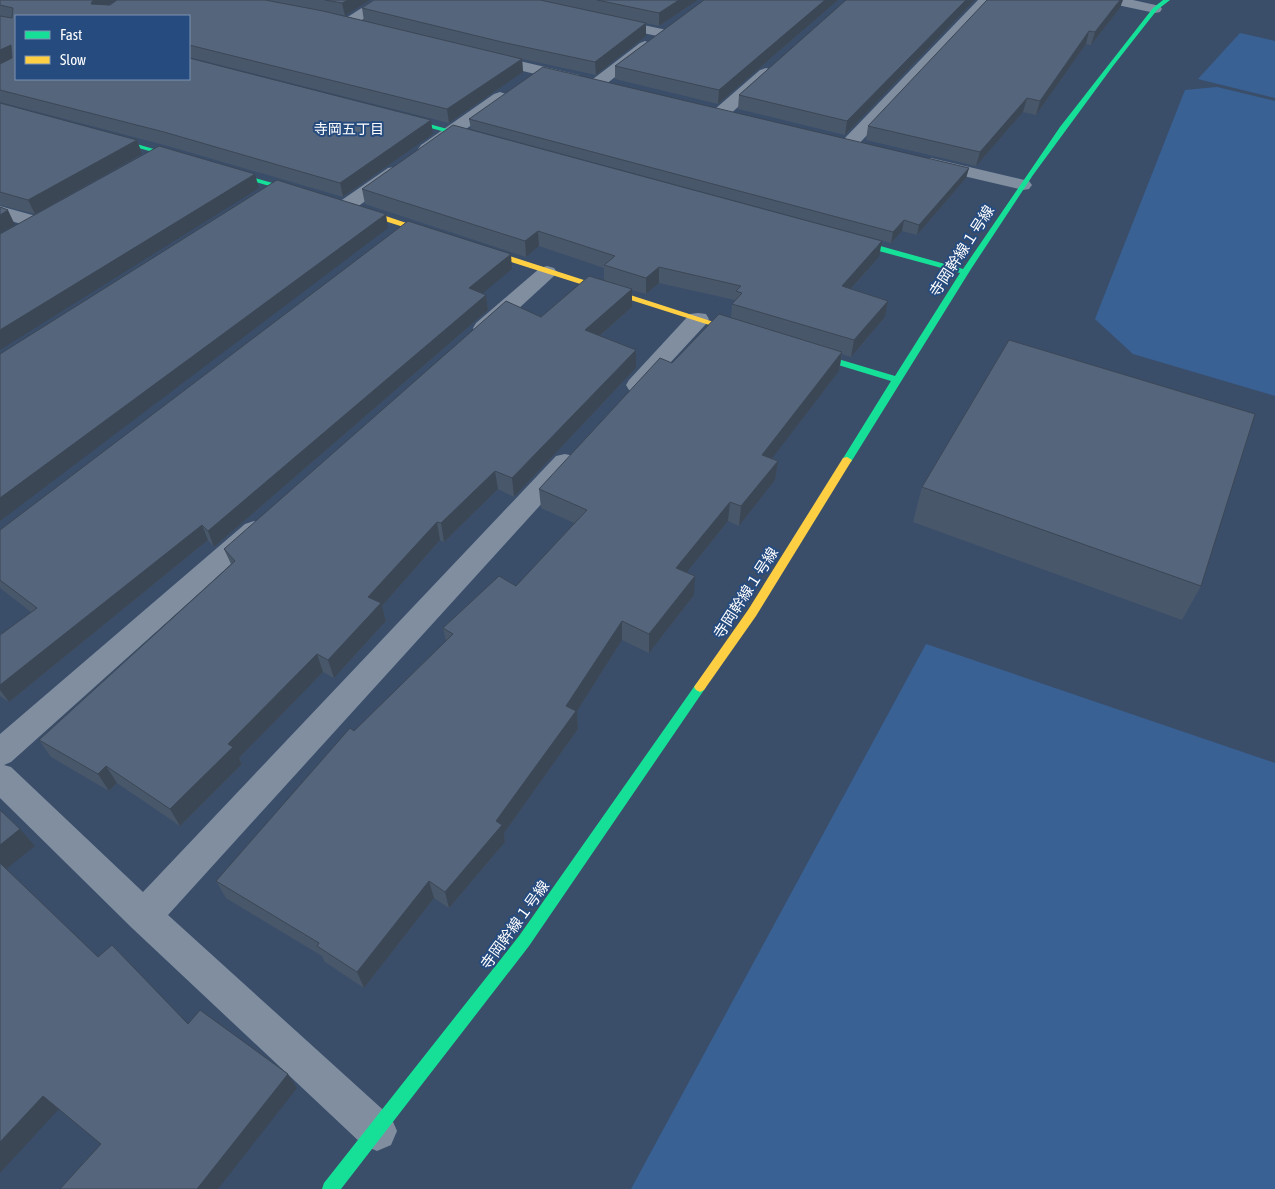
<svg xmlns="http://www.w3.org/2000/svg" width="1275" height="1189" viewBox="0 0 1275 1189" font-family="'Asap Condensed','Noto Sans JP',sans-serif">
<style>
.green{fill:#3a6194}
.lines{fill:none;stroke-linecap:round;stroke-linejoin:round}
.street{fill:#808ea0;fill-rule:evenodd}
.fast{fill:#16e098;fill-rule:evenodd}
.slow{fill:#ffcf43;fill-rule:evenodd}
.wall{fill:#49576a}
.shaded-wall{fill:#3c4756}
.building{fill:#55657b;stroke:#3c4756}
.labels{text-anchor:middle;stroke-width:4;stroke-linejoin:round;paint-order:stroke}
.far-neighbourhood-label{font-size:14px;fill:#fff;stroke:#264b7e}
.street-label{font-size:15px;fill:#fff;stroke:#264b7e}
</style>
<rect width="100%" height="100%" fill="#3a4e6a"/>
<!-- green -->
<g class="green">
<path d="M1240 33 1275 41V98L1198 79Z"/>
<path d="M1217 87 1275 101V396L1133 354 1095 319 1185 90Z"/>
<path d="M926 644 1275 763V1189H631Z"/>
</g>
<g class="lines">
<!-- street -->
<g class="street">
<path d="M374 0H391L353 26H343L341 23 343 20Z"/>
<path d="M978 0H993L855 148 849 149 843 148 840 144 843 140Z"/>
<path d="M1106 0H1133L1160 6 1162 9 1160 12 1155 13 1108 3Z"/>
<path d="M610 18 667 30 669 33 667 36 662 37 605 25 603 22 605 19Z"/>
<path d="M645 41 650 43 653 46 650 49 605 85H593L591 82 593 79 640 43Z"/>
<path d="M486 53 579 75 581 78 579 81 573 83 481 61 478 58 481 55Z"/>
<path d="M766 68 772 70 774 73 772 76 727 117H715L713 113 715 109 760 70Z"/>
<path d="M500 92 506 94 508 97 506 100 433 153 427 154 421 153 418 149 421 145 494 94Z"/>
<path d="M931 158 1029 181 1032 185 1029 189 1023 190 925 167 922 163 925 159Z"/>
<path d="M394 167 400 168 403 172 400 176 353 210 346 212 339 210 337 206 339 202 388 168Z"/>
<path d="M0 206 43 218 46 222 43 226 36 228 0 218Z"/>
<path d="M547 266 554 268 557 272 554 276 492 333 484 334 476 333 473 328 476 323 540 268Z"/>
<path d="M698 313 706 314 709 319 706 324 645 390 637 392 629 390 626 385 629 380 690 314Z"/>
<path d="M565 454 574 456 577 462 574 468 168 915 391 1117 397 1131 391 1145 377 1151 363 1145 132 928 0 798V734L245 524 254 521 263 524 267 530 263 536 11 762 4 765 11 767 143 892 556 456Z"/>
</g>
<!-- fast -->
<g class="fast">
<path d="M1163 0H1170L1157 10 1113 66 1033 175 971 269 851 462H843L842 460 891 381 802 354 800 352 805 349 808 350 895 376 960 273 842 241V237H848L963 269 1060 127 1153 8Z"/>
<path d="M396 115 484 139 486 140 482 142 394 118 393 117Z"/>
<path d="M101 135H105L311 194 304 196 101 137Z"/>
<path d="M700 682 704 684 706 687 704 690 529 946 341 1189H322L324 1183 519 936 696 684Z"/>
</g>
<!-- slow -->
<g class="slow">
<path d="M347 205H353L442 235 435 237 347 209Z"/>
<path d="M473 246H479L751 334 750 336H744L473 250Z"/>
<path d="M847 457 852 460 756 616 704 690 700 692 696 690 694 687 696 684 748 610 843 458Z"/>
</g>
</g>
<!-- wall -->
<g class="wall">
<path d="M0 0 108 5 266 0H370L345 16 364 21 362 8 374 0H698L659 26 646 23V36L596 75 522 59 523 72 449 123 189 57V16H16L433 134 343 197 168 146 0 102Z"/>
<path d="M704 0H838L718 104 615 79V66Z"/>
<path d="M846 0H975L845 135 738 109 739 95Z"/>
<path d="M1120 8 1091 45 1086 44 1036 115 1023 112 976 166 866 140 868 126Z"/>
<path d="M0 103 137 140 142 154 35 214 0 205Z"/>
<path d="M469 119 969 168 966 178 917 235 902 231 891 243 471 129Z"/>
<path d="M362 189 879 257 851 289 888 301 885 317 851 357 842 354 839 371 772 458 778 461 775 480 739 526 728 521 687 572 694 595 649 653 622 640 577 711 578 729 504 833 505 842 449 908 434 898 364 988 325 962 322 956 226 898 216 881 354 731 446 641 443 628 516 586 574 523 541 508 539 489 672 363 731 318 732 304 735 300 659 283 646 294 632 290V307L600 336 636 350V368L514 497 498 489 444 542 440 540 382 606 386 621 334 678 323 672 239 758 242 764 180 826 117 783 109 791 51 757 39 740 231 564 224 549 541 317 604 280V268L539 246 526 257 365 204Z"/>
<path d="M512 269 482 293 486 295 488 310 214 547 208 540 9 702 0 696V635L31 612 0 588V530Z"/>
<path d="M922 487 1201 586 1182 620 913 522Z"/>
</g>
<!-- shaded-wall -->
<g class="shaded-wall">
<path d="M93 0H116L98 11 91 4Z"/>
<path d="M348 0H370L345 16 342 3Z"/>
<path d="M679 0H698L659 26V13Z"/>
<path d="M825 0H838L718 104 719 90Z"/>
<path d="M966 0H975L845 135 847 121Z"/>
<path d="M1120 0H1123L1120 8 1091 45 1095 32Z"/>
<path d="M646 23V36L596 75 595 62Z"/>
<path d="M1089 31 1086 44 1036 115 1040 101Z"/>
<path d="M11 45 16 58 0 65V50Z"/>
<path d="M522 59 523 72 449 123 447 109Z"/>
<path d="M1027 98 1023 112 976 166 980 152Z"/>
<path d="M431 120 433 134 343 197 340 183Z"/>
<path d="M137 140 142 154 35 214 28 200Z"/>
<path d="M969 168 966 178 917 235 919 225Z"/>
<path d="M255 174 259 188 0 350V330Z"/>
<path d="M8 210 15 225 0 233V215Z"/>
<path d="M386 214 388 228 0 521V498Z"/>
<path d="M904 220 902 231 891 243 893 232Z"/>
<path d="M538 231 539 246 526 257 525 241Z"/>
<path d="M882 241 879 257 839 302 842 286Z"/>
<path d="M511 254 512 269 471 303 469 288Z"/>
<path d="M659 267V283L646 294V278Z"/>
<path d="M632 289V307L586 348 585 330Z"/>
<path d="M486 295 488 310 214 547 208 531Z"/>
<path d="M888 301 885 317 851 357 854 340Z"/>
<path d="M636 350V368L514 497 512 478Z"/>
<path d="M842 352 839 371 760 474 762 455Z"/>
<path d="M778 461 775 480 739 526 741 506Z"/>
<path d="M495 471 498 489 444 542 441 523Z"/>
<path d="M730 502 728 521 675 587 676 568Z"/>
<path d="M437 522 440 540 382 606 386 621 334 678 328 660 368 597Z"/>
<path d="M202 525 208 540 9 702 0 690V685Z"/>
<path d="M695 576 694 595 649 653V634Z"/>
<path d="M622 621V640L577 711 578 729 504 833 505 842 449 908 445 892 496 821 566 706Z"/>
<path d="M317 654 323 672 239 758 242 764 180 826 170 809 228 744Z"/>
<path d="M106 766 117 783 109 791 98 774Z"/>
<path d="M20 829 35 846 5 870 0 864V845Z"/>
<path d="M429 881 434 898 364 988 357 972Z"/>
<path d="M288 1074 297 1088 218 1189H197Z"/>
<path d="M43 1096 59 1109 0 1173V1142Z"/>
</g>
<!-- building -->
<g class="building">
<path d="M0 0H93L91 4 110 5 117 0H265L323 11 522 59 447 109 189 45V16H16V79H189V58L431 120 340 183 164 132 0 90V64L12 58 11 45 0 50V16L12 18 13 8 0 5Z"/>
<path d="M325 0H348L342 3Z"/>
<path d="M374 0H540L646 23 595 62 506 43 362 8Z"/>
<path d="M597 0H679L659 13Z"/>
<path d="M704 0H825L719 90 615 66Z"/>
<path d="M846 0H966L847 121 739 95Z"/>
<path d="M987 0H1120L1095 32 1089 31 1040 101 1027 98 980 152 868 126Z"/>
<path d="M543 67 969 168 919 225 904 220 893 232 469 119Z"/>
<path d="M0 103 137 140 28 200 0 192Z"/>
<path d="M453 125 882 241 842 286 888 301 854 340 732 304 742 293 736 291 741 286 659 267 646 278 604 265 615 256 538 231 525 241 362 189Z"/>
<path d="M159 146 255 174 0 330V234Z"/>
<path d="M277 180 386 214 0 498V354Z"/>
<path d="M0 207 8 210 0 215Z"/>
<path d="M408 221 511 254 469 288 486 295 208 531 202 525 0 685V635L37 608 0 580V530Z"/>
<path d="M589 276 632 289 585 330 636 350 512 478 495 471 441 523 437 522 368 597 381 603 328 660 317 654 228 744 233 747 170 809 106 766 98 774 39 740 235 561 224 549 506 301 541 317Z"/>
<path d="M719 314 842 352 762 455 778 461 741 506 730 502 676 568 695 576 649 634 622 621 566 706 576 711 496 821 502 825 445 892 429 881 357 972 317 946 319 943 216 881 350 728 354 731 453 634 443 628 499 576 516 586 587 510 539 489 660 358 672 363Z"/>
<path d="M1009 340 1255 414 1201 586 922 487Z"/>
<path d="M0 810 20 829 0 845Z"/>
<path d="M0 863 98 957 112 945 188 1024 200 1010 288 1074 197 1189H60L101 1144 43 1096 0 1142Z"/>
</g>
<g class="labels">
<!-- far-neighbourhood labels -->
<g class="far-neighbourhood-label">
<text x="349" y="134">寺岡五丁目</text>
</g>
<!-- street labels -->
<g class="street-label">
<text transform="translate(962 251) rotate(-57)" y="5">寺岡幹線１号線</text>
<text transform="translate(746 593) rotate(-57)" y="5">寺岡幹線１号線</text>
<text transform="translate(515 925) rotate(-54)" y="5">寺岡幹線１号線</text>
</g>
</g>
<!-- legend -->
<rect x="15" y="15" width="175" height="65" fill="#264b7e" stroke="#7d93b2"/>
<rect x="25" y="31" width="25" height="8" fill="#16e098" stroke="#7d93b2"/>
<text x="60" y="40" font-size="15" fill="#ffffff">Fast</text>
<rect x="25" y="56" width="25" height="8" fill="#ffcf43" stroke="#7d93b2"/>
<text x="60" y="65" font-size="15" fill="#ffffff">Slow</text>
</svg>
